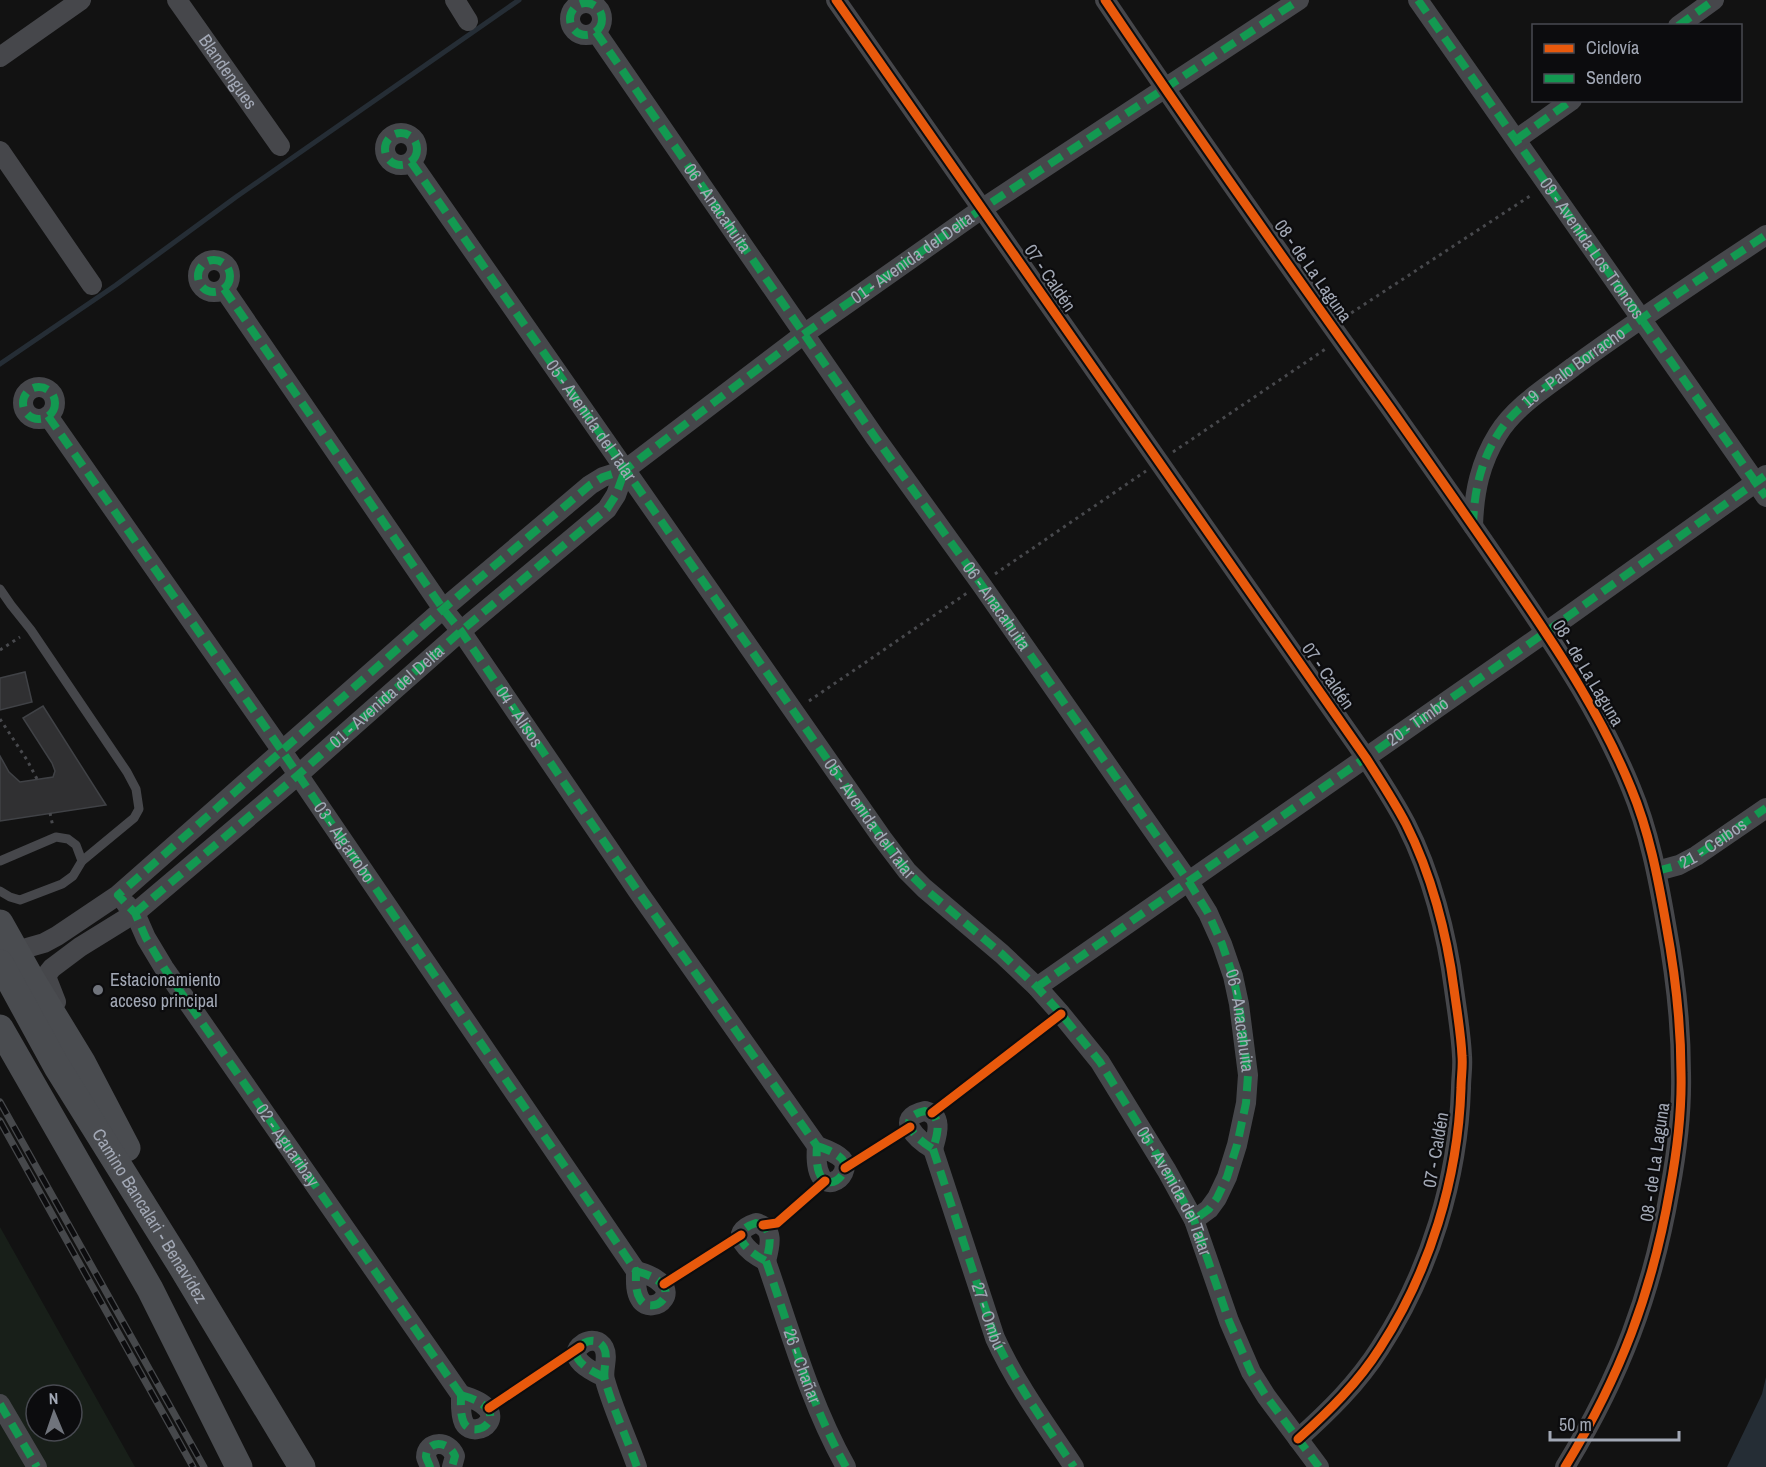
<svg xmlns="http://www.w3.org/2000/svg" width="1766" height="1467" viewBox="0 0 1766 1467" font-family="'Archivo Narrow',sans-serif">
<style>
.green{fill:#181f19;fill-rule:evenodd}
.water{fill:#252d35}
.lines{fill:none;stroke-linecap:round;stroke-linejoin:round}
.stream{stroke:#252d35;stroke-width:5}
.building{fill:#303032;stroke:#404246;stroke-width:1.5}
.path{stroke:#48494d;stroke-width:3;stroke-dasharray:3 4.5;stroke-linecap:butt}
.lane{stroke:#46474b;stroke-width:9}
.street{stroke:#46474b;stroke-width:20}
.secondary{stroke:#4a4c50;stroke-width:27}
.rail-casing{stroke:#46484b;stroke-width:7}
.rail{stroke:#0c0c0e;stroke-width:4.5;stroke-dasharray:14;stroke-linecap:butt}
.quiet{stroke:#139951;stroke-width:8;stroke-dasharray:15 8;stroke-linecap:butt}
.cycleway-casing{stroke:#0c0c0e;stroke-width:13}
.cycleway{stroke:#e8590c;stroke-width:9}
.poi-dot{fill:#70747c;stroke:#0c0c0e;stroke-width:2}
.labels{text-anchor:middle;stroke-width:4.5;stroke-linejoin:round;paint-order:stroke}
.street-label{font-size:18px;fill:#a2a8b5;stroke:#0c0c0e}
.poi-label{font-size:18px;fill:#a2a8b5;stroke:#0c0c0e;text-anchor:start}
</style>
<rect width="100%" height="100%" fill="#121212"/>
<!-- green -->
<path class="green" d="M0 1227 135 1467H0ZM36 1395H72V1431H36Z"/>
<!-- water -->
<path class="water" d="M1766 1377V1467H1727L1762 1394Z"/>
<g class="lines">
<!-- stream -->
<path class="stream" d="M0 364 116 285 236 197 519 0"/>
</g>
<!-- building -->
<g class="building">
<path d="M25 672 32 702 0 710V678Z"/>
<path d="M43 706 106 805 0 821V756L9 772 20 782 53 777 55 771 52 763 23 718Z"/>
</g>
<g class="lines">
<!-- path -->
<g class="path">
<path d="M1345 317 1533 194"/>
<path d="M1173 452 1327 348"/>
<path d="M995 574 1146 471"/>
<path d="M0 650 20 637"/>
<path d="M809 701 967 593"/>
<path d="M0 719 27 760 37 779"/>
<path d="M50 813 53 827"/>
</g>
<!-- lane -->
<g class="lane">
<path d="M0 589 11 605 31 630 127 772 136 789 139 809 134 818 82 861 73 876 62 884 20 900 10 897 0 891"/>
<path d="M0 861 56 837 68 839 76 845 82 861"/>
</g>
<!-- street -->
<g class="street">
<path id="s1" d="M177 0 280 146"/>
<path d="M455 0 468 21"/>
<path d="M836 0C1014 252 1188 506 1366 758 1380 780 1394 801 1406 824 1431 873 1447 934 1454 989 1457 1011 1461 1034 1462 1056 1463 1067 1461 1077 1461 1088 1458 1179 1430 1271 1380 1348 1358 1383 1328 1412 1298 1439"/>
<path d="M1105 0C1198 138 1294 274 1391 409 1434 470 1477 531 1519 593 1562 656 1602 717 1631 788 1649 831 1658 878 1666 924 1675 973 1681 1023 1681 1073 1682 1112 1677 1151 1670 1189 1652 1293 1620 1377 1565 1467"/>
<path d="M1418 0 1766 497"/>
<circle cx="586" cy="19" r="16"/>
<path d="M1678 26 1714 0"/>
<path id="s2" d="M596 32 875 437 981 584 1189 882 1208 913 1222 944 1233 976 1239 1004 1248 1075 1246 1103 1237 1145 1227 1177 1217 1198 1209 1209 1194 1220"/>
<path d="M0 57 81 0"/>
<circle cx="401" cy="149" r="16"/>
<path d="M1517 139 1572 100"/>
<path d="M0 151 92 285"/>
<path d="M411 162 882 838 907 871 924 888 1002 954 1037 987 1061 1014 1100 1062 1167 1171 1194 1220 1229 1321 1251 1372 1266 1396 1319 1467"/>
<circle cx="214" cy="276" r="16"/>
<path d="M224 289 443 609 461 631 639 893 817 1146"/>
<circle cx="39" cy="403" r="16"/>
<path id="s3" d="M48 416 282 751 636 1271"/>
<path id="s4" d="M1473 526C1474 492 1480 463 1498 434 1515 406 1547 387 1573 367 1636 321 1701 278 1766 235"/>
<path id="s5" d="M1657 871 1679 865 1696 856 1766 808"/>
<path id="s6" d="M126 904 135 913 146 938 164 968 461 1395"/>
<path id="s7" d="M16 951 44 943 57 936 118 895 443 609 590 485 603 477 625 470 804 334 983 208 1299 0"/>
<path id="s8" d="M1037 987 1546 632 1766 475"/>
<path d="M56 1002 47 979 48 973 52 968 80 947 135 913 298 775 461 631 607 509 616 495 625 470"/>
<path d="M925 1111C944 1116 937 1135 933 1149 918 1140 892 1118 925 1111Z"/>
<path d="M817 1146C825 1149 835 1152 842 1159 856 1176 812 1207 817 1146Z"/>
<path d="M933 1149 995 1338C1016 1384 1046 1425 1074 1467"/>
<path d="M756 1223C775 1228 770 1246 766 1261 750 1253 724 1233 756 1223Z"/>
<path id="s9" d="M766 1261C790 1330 810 1403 846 1467"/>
<path d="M636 1271C694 1287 651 1319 640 1299 635 1291 636 1280 636 1271Z"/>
<path d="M604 1377C593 1372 562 1357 584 1343 591 1339 600 1340 604 1348 609 1358 602 1370 605 1380 613 1409 627 1438 637 1467"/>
<path d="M461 1395C519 1411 475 1443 464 1423 460 1415 461 1404 461 1395Z"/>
<path d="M0 1404 37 1467"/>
<path d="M430 1467C430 1466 426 1458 426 1457 426 1441 448 1439 455 1456L452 1467"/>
</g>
<!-- secondary -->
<g class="secondary">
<path d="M0 923 32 980 82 1062 127 1148"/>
<path id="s10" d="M0 963 57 1067 183 1269 302 1467"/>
<path d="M0 1028 150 1289 239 1467"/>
</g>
<defs>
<g id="rail">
<path d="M0 1102 204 1467"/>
<path d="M0 1121 193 1467"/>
</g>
</defs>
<!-- rail casing -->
<use href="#rail" class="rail-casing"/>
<!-- rail -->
<use href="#rail" class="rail"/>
<!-- quiet -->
<g class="quiet">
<path id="s11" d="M1418 0 1766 497"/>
<circle cx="586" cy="19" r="16"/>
<path d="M1678 26 1714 0"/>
<path d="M596 32 875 437 981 584 1189 882 1208 913 1222 944 1233 976 1239 1004 1248 1075 1246 1103 1237 1145 1227 1177 1217 1198 1209 1209 1194 1220"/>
<circle cx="401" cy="149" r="16"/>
<path d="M1517 139 1572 100"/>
<path id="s12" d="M411 162 882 838 907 871 924 888 1002 954 1037 987 1061 1014 1100 1062 1167 1171 1194 1220 1229 1321 1251 1372 1266 1396 1319 1467"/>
<circle cx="214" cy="276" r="16"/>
<path id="s13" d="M224 289 443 609 461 631 639 893 817 1146"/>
<circle cx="39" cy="403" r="16"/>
<path d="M48 416 282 751 636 1271"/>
<path d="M1473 526C1474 492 1480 463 1498 434 1515 406 1547 387 1573 367 1636 321 1701 278 1766 235"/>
<path d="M1657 871 1679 865 1696 856 1766 808"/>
<path id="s14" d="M135 913 298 775 461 631 607 509 616 495 625 470"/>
<path d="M1037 987 1546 632 1766 475"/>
<path d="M925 1111C944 1116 937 1135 933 1149 918 1140 892 1118 925 1111Z"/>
<path d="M817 1146C825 1149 835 1152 842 1159 856 1176 812 1207 817 1146Z"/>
<path id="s15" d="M933 1149 995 1338C1016 1384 1046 1425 1074 1467"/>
<path d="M756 1223C775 1228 770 1246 766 1261 750 1253 724 1233 756 1223Z"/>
<path d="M766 1261C790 1330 810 1403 846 1467"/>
<path d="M636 1271C694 1287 651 1319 640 1299 635 1291 636 1280 636 1271Z"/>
<path d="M604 1377C593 1372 562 1357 584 1343 591 1339 600 1340 604 1348 609 1358 602 1370 605 1380 613 1409 627 1438 637 1467"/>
<path d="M461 1395 164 968 146 938 135 913 118 895 443 609 590 485 603 477 625 470 804 334 983 208 1299 0"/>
<path d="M461 1395C519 1411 475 1443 464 1423 460 1415 461 1404 461 1395Z"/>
<path d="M0 1404 37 1467"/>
<path d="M430 1467C430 1466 426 1458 426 1457 426 1441 448 1439 455 1456L452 1467"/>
</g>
<defs>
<g id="cycleway">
<path d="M836 0C1014 252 1188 506 1366 758 1380 780 1394 801 1406 824 1431 873 1447 934 1454 989 1457 1011 1461 1034 1462 1056 1463 1067 1461 1077 1461 1088 1458 1179 1430 1271 1380 1348 1358 1383 1328 1412 1298 1439"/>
<path d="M1105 0C1198 138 1294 274 1391 409 1434 470 1477 531 1519 593 1562 656 1602 717 1631 788 1649 831 1658 878 1666 924 1675 973 1681 1023 1681 1073 1682 1112 1677 1151 1670 1189 1652 1293 1620 1377 1565 1467"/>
<path d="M932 1113 1061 1014"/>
<path d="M845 1168 910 1127"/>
<path d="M763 1225 777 1223 825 1181"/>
<path d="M664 1284 741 1235"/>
<path d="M489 1408 580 1347"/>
</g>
</defs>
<!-- cycleway casing -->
<use href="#cycleway" class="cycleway-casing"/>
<!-- cycleway -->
<use href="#cycleway" class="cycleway"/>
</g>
<!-- markers -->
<circle class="poi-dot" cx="98" cy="990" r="6"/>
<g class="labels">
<!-- street labels -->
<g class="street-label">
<text dy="6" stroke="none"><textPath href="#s1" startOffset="88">Blandengues</textPath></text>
<text dy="6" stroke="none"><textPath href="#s2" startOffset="214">06 - Anacahuita</textPath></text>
<text dy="6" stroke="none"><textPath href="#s11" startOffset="303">09 - Avenida Los Troncos</textPath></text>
<text dy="6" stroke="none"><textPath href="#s7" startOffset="1138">01 - Avenida del Delta</textPath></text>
<text transform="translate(1313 271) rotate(55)" y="6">08 - de La Laguna</text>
<text transform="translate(1050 278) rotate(56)" y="6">07 - Caldén</text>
<text dy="6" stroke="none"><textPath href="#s4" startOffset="198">19 - Palo Borracho</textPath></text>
<text dy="6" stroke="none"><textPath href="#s12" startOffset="315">05 - Avenida del Talar</textPath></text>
<text dy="6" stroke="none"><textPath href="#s2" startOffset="700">06 - Anacahuita</textPath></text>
<text transform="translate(1588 673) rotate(59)" y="6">08 - de La Laguna</text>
<text transform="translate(1328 676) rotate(55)" y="6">07 - Caldén</text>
<text dy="6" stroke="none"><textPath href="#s14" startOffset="332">01 - Avenida del Delta</textPath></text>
<text dy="6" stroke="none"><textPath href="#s13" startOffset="520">04 - Alisos</textPath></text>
<text dy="6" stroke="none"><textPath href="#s8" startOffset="464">20 - Timbó</textPath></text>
<text dy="6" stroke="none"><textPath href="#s12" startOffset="801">05 - Avenida del Talar</textPath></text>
<text dy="6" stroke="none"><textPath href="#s3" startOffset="519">03 - Algarrobo</textPath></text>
<text dy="6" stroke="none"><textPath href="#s5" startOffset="63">21 - Ceibos</textPath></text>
<text dy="6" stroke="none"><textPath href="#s2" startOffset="1186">06 - Anacahuita</textPath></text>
<text dy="6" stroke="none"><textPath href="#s6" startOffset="291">02 - Aguaribay</textPath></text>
<text transform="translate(1436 1150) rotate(-80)" y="6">07 - Caldén</text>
<text transform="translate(1655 1162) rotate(-82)" y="6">08 - de La Laguna</text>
<text dy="6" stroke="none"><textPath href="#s12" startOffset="1287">05 - Avenida del Talar</textPath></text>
<text dy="6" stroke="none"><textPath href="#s10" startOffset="294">Camino Bancalari - Benavídez</textPath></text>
<text dy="6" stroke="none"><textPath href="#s15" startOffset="176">27 - Ombú</textPath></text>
<text dy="6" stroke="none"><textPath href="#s9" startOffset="111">26 - Chañar</textPath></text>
</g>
<!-- poi labels -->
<g class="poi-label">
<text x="110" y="986">Estacionamiento<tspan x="110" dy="21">acceso principal</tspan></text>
</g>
</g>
<!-- legend -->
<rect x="1532" y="24" width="210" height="78" fill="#0c0c0e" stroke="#484a51" stroke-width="1.5"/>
<rect x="1544" y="44" width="30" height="9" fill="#e8590c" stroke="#484a51" stroke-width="1.5"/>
<text x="1586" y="54" font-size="18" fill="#a2a8b5">Ciclovía</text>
<rect x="1544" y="74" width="30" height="9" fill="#139951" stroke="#484a51" stroke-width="1.5"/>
<text x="1586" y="84" font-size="18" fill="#a2a8b5">Sendero</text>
<!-- north arrow -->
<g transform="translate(54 1413) rotate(358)"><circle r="28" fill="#0c0c0e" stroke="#484a51" stroke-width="1.5"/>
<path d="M0-4.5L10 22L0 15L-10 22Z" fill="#70747c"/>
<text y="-9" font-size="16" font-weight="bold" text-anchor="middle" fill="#a2a8b5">N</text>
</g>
<!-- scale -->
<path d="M1550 1431v9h129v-9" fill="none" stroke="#a2a8b5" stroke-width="3"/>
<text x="1559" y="1431" font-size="18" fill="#a2a8b5" stroke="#0c0c0e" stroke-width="4.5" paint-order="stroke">50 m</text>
</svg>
